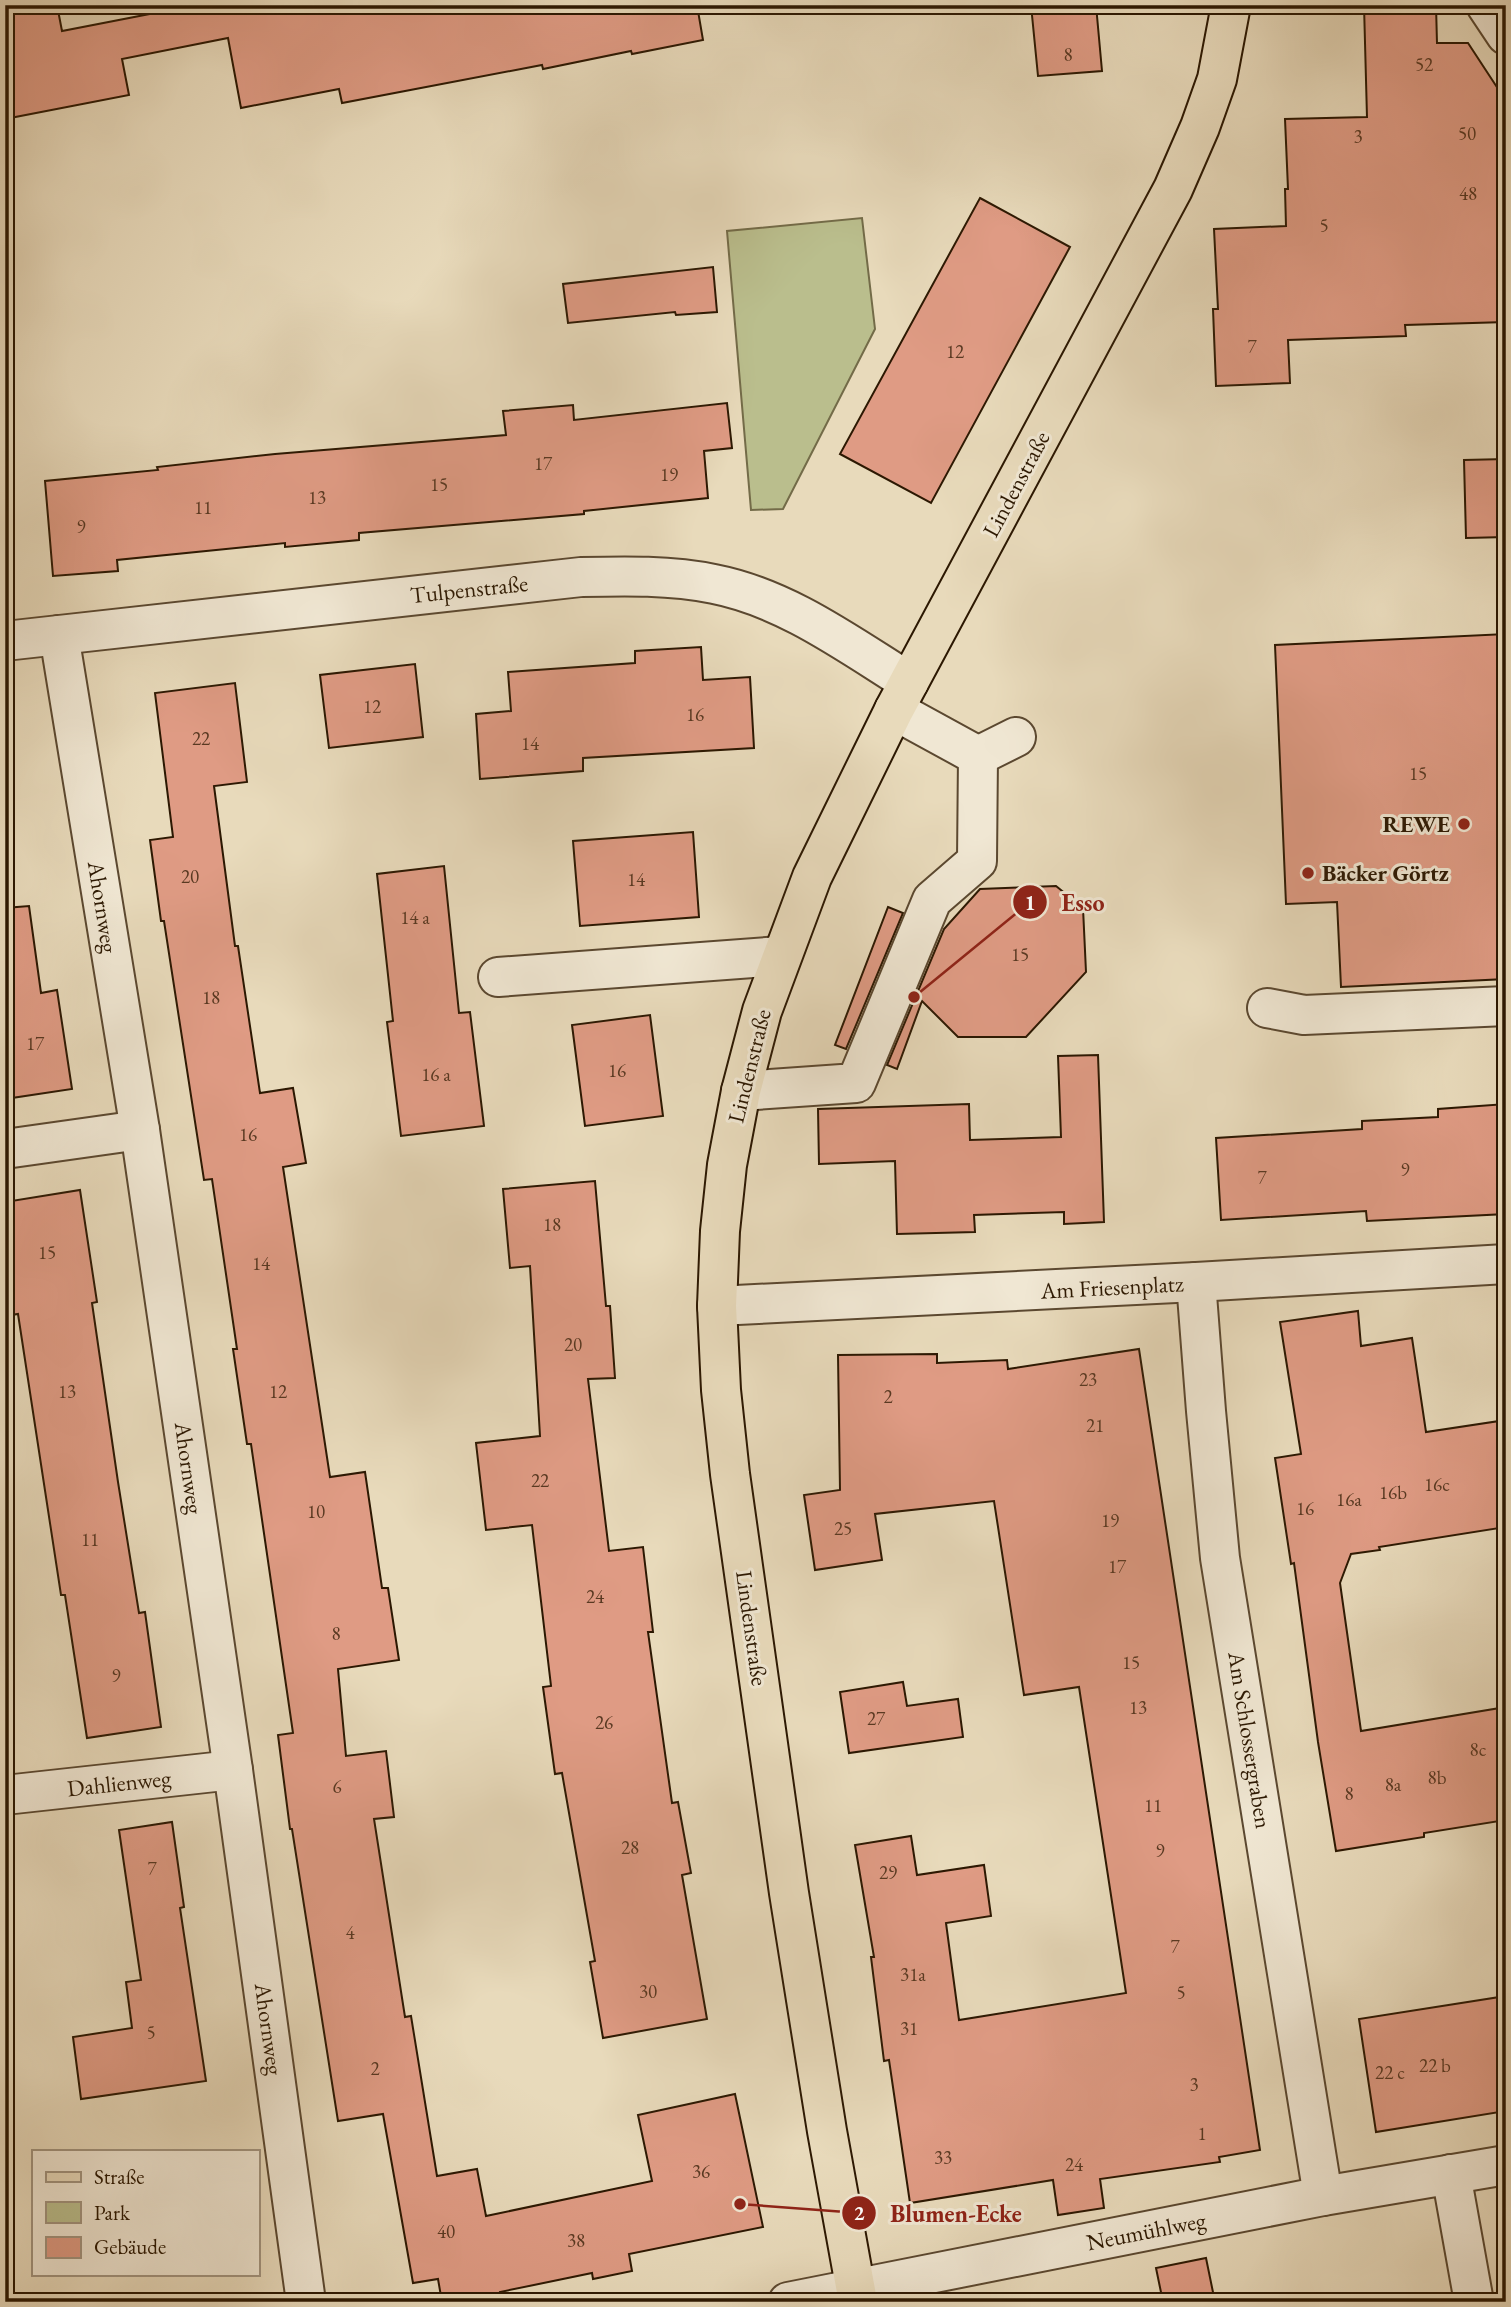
<svg xmlns="http://www.w3.org/2000/svg" width="1511" height="2307" viewBox="0 0 1511 2307" font-family="'EB Garamond',serif">
<style>
.green{fill:#babe8d;stroke:#736b48;stroke-width:2}
.building{fill:#df9b84;stroke:#2c1802;stroke-width:2}
.lines{fill:none;stroke-linecap:round;stroke-linejoin:round}
.minor-casing{stroke:#5b4830;stroke-width:42}
.major-casing{stroke:#2c1802;stroke-width:42}
.minor{stroke:#f0e7d3;stroke-width:38}
.major{stroke:#e8dabb;stroke-width:38}
.poi-dot{fill:#8f2418;stroke:#f0e7d3;stroke-width:2.5}
.labels{text-anchor:middle;stroke-width:6;stroke-linejoin:round;paint-order:stroke}
.number-label{font-size:19px;fill:#593922}
.street-label{font-size:23px;fill:#2c1802;stroke:#f0e7d3}
.poi-label{font-size:23px;font-weight:bold;fill:#2c1802;stroke:#f0e7d3;text-anchor:end}
.leader{fill:none;stroke:#8f2418;stroke-width:2.5}
.callout-dot{fill:#8f2418;stroke:#f0e7d3;stroke-width:2.5}
.mark-label{font-size:21px;text-anchor:middle;font-weight:bold;fill:#fff}
.callout-label{font-size:24px;text-anchor:middle;font-weight:bold;fill:#8f2418;stroke:#f0e7d3;stroke-width:6;stroke-linejoin:round;paint-order:stroke}
</style>
<rect width="100%" height="100%" fill="#e8dabb"/>
<filter id="stains"><feTurbulence type="fractalNoise" baseFrequency=".00286" numOctaves="4"/><feColorMatrix values="0 0 0 0 .2 0 0 0 0 .09 0 0 0 0 .02 0 0 0 .5 -.17"/></filter>
<radialGradient id="worn" r=".72"><stop offset=".6" stop-color="#630" stop-opacity="0"/><stop offset="1" stop-color="#630" stop-opacity=".3"/></radialGradient>
<!-- green -->
<path class="green" d="M862 218 875 329 783 509 751 510 727 231Z"/>
<!-- building -->
<g class="building">
<path d="M5 5H57L62 31 196 5H697L703 40 632 54 631 51 543 69 542 65 342 103 339 89 241 108 228 38 122 59 129 95 5 119Z"/>
<path d="M1031 5H1096L1102 71 1038 76Z"/>
<path d="M1364 5H1436L1437 43H1468L1506 101V322L1405 325 1406 336 1288 340 1290 383 1216 386 1213 309H1218L1214 229 1286 226 1285 189H1288L1285 119 1367 117Z"/>
<path d="M980 198 1070 247 931 503 840 454Z"/>
<path d="M713 267 717 312 676 315 675 312 568 323 563 284Z"/>
<path d="M727 403 732 448 704 451 708 498 584 511V514L359 533V540L285 547V543L117 560 118 571 53 576 45 481 158 470 157 467 275 454 506 435 503 411 573 405 574 420Z"/>
<path d="M1506 459V537L1466 538 1464 460Z"/>
<path d="M1506 634V979L1341 987 1337 902 1286 904 1275 645Z"/>
<path d="M701 647 703 680 750 677 754 748 583 758V771L480 779 476 714 511 711 508 672 635 663V651Z"/>
<path d="M415 664 423 737 329 748 320 675Z"/>
<path d="M235 683 247 782 214 786 235 946H238L260 1093 293 1088 306 1163 283 1167 330 1477 365 1472 382 1588H388L399 1660 338 1669 346 1756 386 1751 394 1817 374 1819 405 2017 411 2016 437 2176 477 2169 486 2216 652 2181 638 2115 735 2094 763 2227 629 2254 632 2271 593 2279 592 2273 500 2292 501 2302H442L438 2279 413 2283 383 2114 338 2121 292 1829H290L278 1735 293 1733 251 1444H247L233 1349H237L212 1179 204 1180 164 921H161L150 840 173 837 155 693Z"/>
<path d="M693 832 699 917 580 926 573 841Z"/>
<path d="M444 866 459 1013 470 1012 484 1126 401 1136 387 1022 393 1021 377 874Z"/>
<path d="M1056 886 1083 908 1086 972 1026 1037H958L922 1001 897 1069 887 1065 944 929 980 889Z"/>
<path d="M29 906 41 993 57 990 72 1089 5 1099V908Z"/>
<path d="M888 907 903 913 846 1049 835 1045Z"/>
<path d="M650 1015 663 1116 585 1126 572 1025Z"/>
<path d="M1098 1055 1104 1222 1064 1224V1212L974 1215 975 1232 897 1234 895 1161 819 1164 818 1109 969 1104 970 1140 1061 1137 1058 1056Z"/>
<path d="M1506 1104V1214L1367 1221 1366 1211 1221 1220 1216 1138 1362 1129V1121L1438 1117V1109Z"/>
<path d="M595 1181 606 1306H610L615 1378 588 1379 609 1551 643 1547 653 1632H648L672 1803 678 1802 691 1873 682 1875 707 2019 603 2038 590 1962 595 1961 562 1773 555 1774 543 1687 551 1686 532 1525 486 1530 476 1443 540 1436 530 1266 510 1268 503 1189Z"/>
<path d="M80 1190 97 1302 92 1303 118 1482 139 1613 145 1612 161 1727 87 1738 65 1595H61L18 1314 5 1316V1202Z"/>
<path d="M1358 1311 1361 1346 1412 1338 1426 1432 1506 1420V1527L1379 1547 1380 1550 1351 1554 1340 1583 1361 1731 1506 1707V1820L1424 1833V1837L1336 1851 1318 1742 1294 1563 1291 1564 1275 1458 1301 1454 1280 1322Z"/>
<path d="M1139 1349 1260 2150 1219 2157 1220 2162 1100 2179 1104 2208 1058 2215 1053 2180 910 2203 889 2060 884 2061 871 1957H874L855 1845 911 1836 917 1875 984 1865 991 1916 946 1923 959 2020 1126 1993 1079 1687 1024 1695 994 1501 875 1514 882 1560 815 1570 804 1495 840 1490 838 1355 937 1354V1363L1007 1360 1008 1369Z"/>
<path d="M903 1682 907 1706 958 1699 963 1737 849 1753 840 1692Z"/>
<path d="M172 1822 184 1907 180 1908 206 2081 81 2099 73 2037 132 2028 126 1982 141 1980 119 1830Z"/>
<path d="M1506 1996V2111L1376 2132 1359 2019Z"/>
<path d="M1206 2258 1215 2302H1163L1156 2268Z"/>
</g>
<g class="lines">
<defs>
<g id="minor">
<path d="M1486 5 1506 35"/>
<path d="M59 635 140 1130 233 1770 306 2302"/>
<path d="M5 641 581 577C625 576 671 575 714 584 786 598 848 644 909 682"/>
<path d="M894 710 978 756 1016 737"/>
<path d="M498 977 781 956"/>
<path d="M1267 1008 1304 1015 1506 1006"/>
<path d="M741 1091 856 1083 932 900 977 861 978 756"/>
<path d="M5 1149 140 1130"/>
<path d="M1196 1282 1206 1411 1220 1558 1323 2196"/>
<path d="M717 1306 1196 1282 1506 1264"/>
<path d="M5 1795 233 1770"/>
<path d="M1451 2174 1474 2302"/>
<path d="M788 2302 1323 2196 1506 2165"/>
</g>
<path id="major" d="M858 2302 827 2131 789 1893 730 1474 721 1390 717 1306 720 1231 727 1165 741 1091 762 1011 812 877 894 710 1173 189 1200 127 1217 79 1231 5"/>
</defs>
<!-- minor casing -->
<use href="#minor" class="minor-casing"/>
<!-- major casing -->
<use href="#major" class="major-casing"/>
<!-- minor -->
<use href="#minor" class="minor"/>
<!-- major -->
<use href="#major" class="major"/>
</g>
<!-- markers -->
<g class="poi-dot">
<circle cx="1464" cy="824" r="7"/>
<circle cx="1308" cy="873" r="7"/>
</g>
<g class="labels">
<!-- number labels -->
<g class="number-label">
<text x="1068" y="61">8</text>
<text x="1424" y="71">52</text>
<text x="1467" y="140">50</text>
<text x="1358" y="143">3</text>
<text x="1468" y="200">48</text>
<text x="1324" y="232">5</text>
<text x="1252" y="353">7</text>
<text x="955" y="358">12</text>
<text x="543" y="470">17</text>
<text x="669" y="481">19</text>
<text x="439" y="491">15</text>
<text x="317" y="504">13</text>
<text x="203" y="514">11</text>
<text x="81" y="533">9</text>
<text x="372" y="713">12</text>
<text x="695" y="721">16</text>
<text x="201" y="745">22</text>
<text x="530" y="750">14</text>
<text x="1418" y="780">15</text>
<text x="190" y="883">20</text>
<text x="636" y="886">14</text>
<text x="415" y="924">14 a</text>
<text x="1020" y="961">15</text>
<text x="211" y="1004">18</text>
<text x="35" y="1050">17</text>
<text x="617" y="1077">16</text>
<text x="436" y="1081">16 a</text>
<text x="248" y="1141">16</text>
<text x="1405" y="1176">9</text>
<text x="1262" y="1184">7</text>
<text x="552" y="1231">18</text>
<text x="47" y="1259">15</text>
<text x="261" y="1270">14</text>
<text x="573" y="1351">20</text>
<text x="1088" y="1386">23</text>
<text x="67" y="1398">13</text>
<text x="278" y="1398">12</text>
<text x="888" y="1403">2</text>
<text x="1095" y="1432">21</text>
<text x="540" y="1487">22</text>
<text x="1437" y="1491">16c</text>
<text x="1393" y="1499">16b</text>
<text x="1349" y="1506">16a</text>
<text x="1305" y="1515">16</text>
<text x="316" y="1518">10</text>
<text x="1110" y="1527">19</text>
<text x="843" y="1535">25</text>
<text x="90" y="1546">11</text>
<text x="1117" y="1573">17</text>
<text x="595" y="1603">24</text>
<text x="336" y="1640">8</text>
<text x="1131" y="1669">15</text>
<text x="116" y="1682">9</text>
<text x="1138" y="1714">13</text>
<text x="876" y="1725">27</text>
<text x="604" y="1729">26</text>
<text x="1478" y="1756">8c</text>
<text x="1437" y="1784">8b</text>
<text x="1393" y="1791">8a</text>
<text x="337" y="1793">6</text>
<text x="1349" y="1800">8</text>
<text x="1153" y="1812">11</text>
<text x="630" y="1854">28</text>
<text x="1160" y="1857">9</text>
<text x="152" y="1875">7</text>
<text x="888" y="1879">29</text>
<text x="350" y="1939">4</text>
<text x="1175" y="1953">7</text>
<text x="913" y="1981">31a</text>
<text x="648" y="1998">30</text>
<text x="1181" y="1999">5</text>
<text x="909" y="2035">31</text>
<text x="151" y="2039">5</text>
<text x="1435" y="2072">22 b</text>
<text x="375" y="2075">2</text>
<text x="1390" y="2079">22 c</text>
<text x="1194" y="2091">3</text>
<text x="1202" y="2140">1</text>
<text x="943" y="2164">33</text>
<text x="1074" y="2171">24</text>
<text x="701" y="2178">36</text>
<text x="446" y="2238">40</text>
<text x="576" y="2247">38</text>
</g>
<!-- street labels -->
<g class="street-label">
<text transform="translate(1016 484) rotate(-62)" y="8">Lindenstraße</text>
<text transform="translate(469 589) rotate(-6)" y="8">Tulpenstraße</text>
<text transform="translate(103 907) rotate(81)" y="8">Ahornweg</text>
<text transform="translate(749 1066) rotate(-76)" y="8">Lindenstraße</text>
<text transform="translate(1112 1287) rotate(-3)" y="8">Am Friesenplatz</text>
<text transform="translate(189 1468) rotate(82)" y="8">Ahornweg</text>
<text transform="translate(752 1628) rotate(82)" y="8">Lindenstraße</text>
<text transform="translate(1250 1740) rotate(81)" y="8">Am Schlossergraben</text>
<text transform="translate(119 1783) rotate(-6)" y="8">Dahlienweg</text>
<text transform="translate(269 2029) rotate(82)" y="8">Ahornweg</text>
<text transform="translate(1146 2231) rotate(-11)" y="8">Neumühlweg</text>
</g>
<!-- poi labels -->
<g class="poi-label">
<text x="1450" y="832">REWE</text>
<text x="1322" y="881" text-anchor="start">Bäcker Görtz</text>
</g>
</g>
<!-- callouts -->
<path class="leader" d="M914 997L1030 902M740 2204L859 2213"/>
<g class="callout-dot">
<circle cx="914" cy="997" r="7"/>
<circle cx="740" cy="2204" r="7"/>
<circle cx="1030" cy="902" r="18"/>
<circle cx="859" cy="2213" r="18"/>
</g>
<g class="mark-label">
<text x="1030" y="910">1</text>
<text x="859" y="2220">2</text>
</g>
<g class="callout-label">
<text x="1083" y="911">Esso</text>
<text x="956" y="2222">Blumen-Ecke</text>
</g>
<!-- margin -->
<rect width="1511" height="2307" fill="none" stroke="#e8dabb" stroke-width="28"/>
<rect x="7" y="7" width="1497" height="2293" fill="none" stroke="#2c1802" stroke-width="3.5"/>
<rect x="14" y="14" width="1483" height="2279" fill="none" stroke="#2c1802" stroke-width="2"/>
<!-- legend -->
<rect x="32" y="2150" width="228" height="126" fill="#f0e7d3" stroke="#a2947f" stroke-width="2"/>
<rect x="46" y="2172" width="35" height="10" fill="#e8dabb" stroke="#a2947f" stroke-width="2"/>
<text x="94" y="2184" font-size="21" fill="#2c1802">Straße</text>
<rect x="46" y="2202" width="35" height="21" fill="#babe8d" stroke="#a2947f" stroke-width="2"/>
<text x="94" y="2220" font-size="21" fill="#2c1802">Park</text>
<rect x="46" y="2237" width="35" height="21" fill="#df9b84" stroke="#a2947f" stroke-width="2"/>
<text x="94" y="2254" font-size="21" fill="#2c1802">Gebäude</text>
<rect width="100%" height="100%" filter="url(#stains)"/>
<rect width="100%" height="100%" fill="url(#worn)"/>
</svg>
